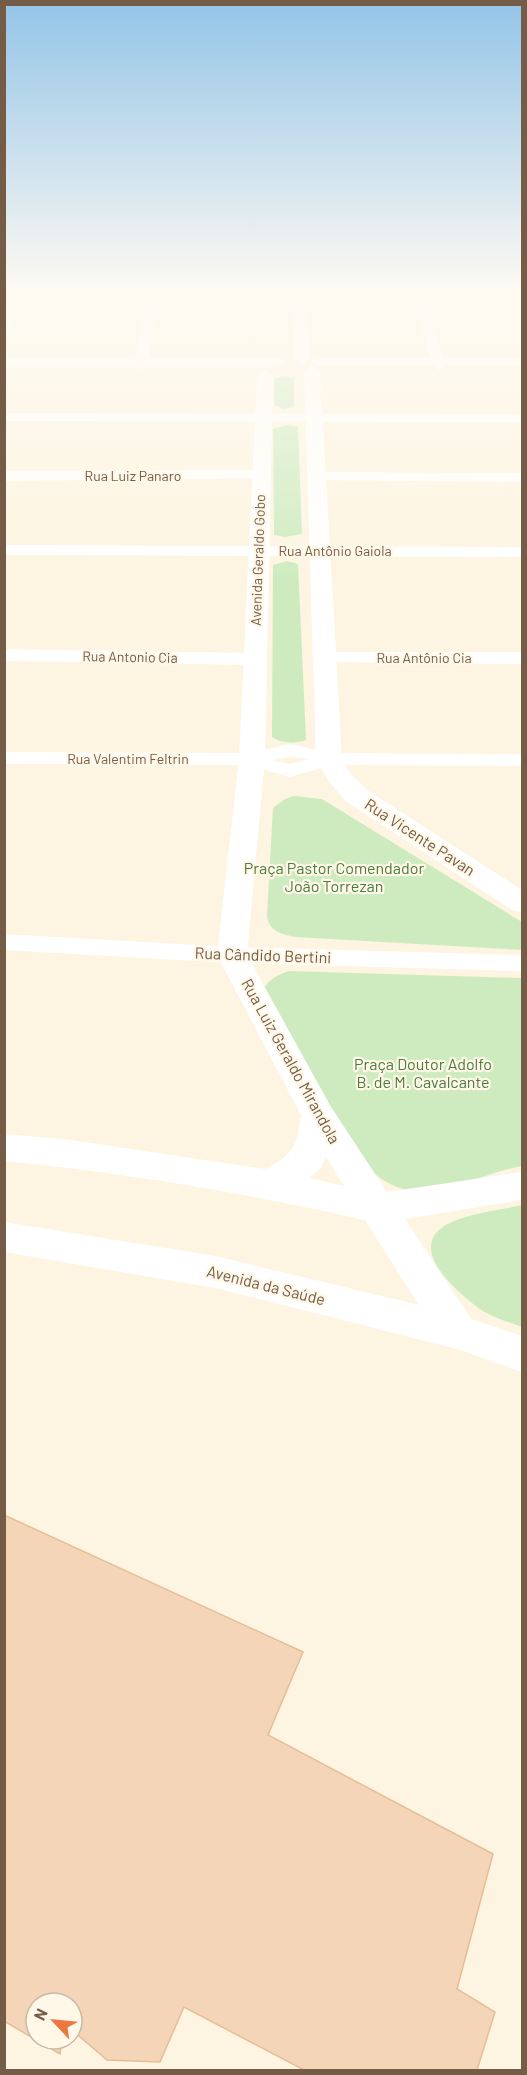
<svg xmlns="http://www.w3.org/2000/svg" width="527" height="2075" viewBox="0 0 527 2075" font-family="Barlow,sans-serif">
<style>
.green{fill:#cdebbf}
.building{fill:#f4d5b7;stroke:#e7bd97;stroke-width:1.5}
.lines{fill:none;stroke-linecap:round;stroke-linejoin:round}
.street{fill:#fff;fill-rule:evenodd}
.secondary{fill:#fff;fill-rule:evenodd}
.labels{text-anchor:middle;stroke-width:4.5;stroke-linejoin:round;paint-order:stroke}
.far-street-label{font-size:14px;fill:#755c47;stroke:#fff8e8}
.street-label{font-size:16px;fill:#755c47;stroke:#fff8e8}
.park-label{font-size:16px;fill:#4b7c3e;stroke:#fff8e8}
</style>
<rect width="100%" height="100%" fill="#fdf5e1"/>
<!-- green -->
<g class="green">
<path d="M282 376 294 378V407L284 409 274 405V379Z"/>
<path d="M287 425 298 427 302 534 285 537 274 535 273 429Z"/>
<path d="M287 561 298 564 306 740C294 744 283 744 272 737L273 565Z"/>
<path d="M294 796 322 799 522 922V950L295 937C281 934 268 931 267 915L273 808 285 799Z"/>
<path d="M289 971 522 978V1166C466 1176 422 1216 370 1170L261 998C264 982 274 976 289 971Z"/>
<path d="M522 1205V1327C508 1322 488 1316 476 1306 456 1291 409 1250 443 1227 461 1214 500 1210 522 1205Z"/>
</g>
<!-- building -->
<path class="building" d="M4 1515 303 1652 268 1735 493 1854 457 1989 495 2012 477 2070H304L184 2007 160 2062 107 2060 72 2030V2003H36V2039H62L60 2054 4 2021Z"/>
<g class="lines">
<!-- street -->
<g class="street">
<path d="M14 295H26L10 330 4 334V316Z"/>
<path d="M148 295H160L147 366 140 370 133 366Z"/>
<path d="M412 295H424L443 357H522V365H445L439 370 432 365 316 366 310 362 316 358H430Z"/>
<path d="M4 413 522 414V422L4 421Z"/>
<path d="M262 470 267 472 270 475 267 478 4 481V471Z"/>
<path d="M317 472 522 473V482L312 480 309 477 312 474Z"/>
<path d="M4 545 522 547V557L4 555Z"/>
<path d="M4 649 255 653 265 659 255 665 4 661Z"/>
<path d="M325 652H522V664L318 662 315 658 318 654Z"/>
<path d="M290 744 331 753 522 754V766L332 765 290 777 249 765 4 764V752L250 753ZM290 757 310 759 290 764 271 760Z"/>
<path d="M4 934 232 947 522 955V971L232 963 4 950Z"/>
</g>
<!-- secondary -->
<g class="secondary">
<path d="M291 295H305L311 358 303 363 295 358Z"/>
<path d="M4 357H278L286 362 278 367H4Z"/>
<path d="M312 366 320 371 342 759 350 773 367 790 522 890V912L512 910 347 802 330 783 316 759 304 371Z"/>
<path d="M265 371 273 376 265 759 247 955 331 1107 387 1192 522 1172V1200L405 1219 471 1319 522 1336V1372L457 1349 215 1288 4 1252V1222L215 1256 419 1305 365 1220C246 1193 126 1173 4 1161V1134L64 1139 265 1169C294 1154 297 1147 301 1115L217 955 239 759 257 376ZM326 1157 344 1186 309 1178 320 1169Z"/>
</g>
</g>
<!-- sky -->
<linearGradient id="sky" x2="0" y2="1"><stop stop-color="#93c4e8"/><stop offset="0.5" stop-color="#fefaf2"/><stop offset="1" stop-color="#fefaf2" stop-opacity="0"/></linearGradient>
<rect width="527" height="585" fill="url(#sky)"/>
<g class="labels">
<!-- far-street labels -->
<g class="far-street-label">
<text x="133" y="481">Rua Luiz Panaro</text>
<text x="335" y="556">Rua Antônio Gaiola</text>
<text transform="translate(258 560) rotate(-88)" y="5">Avenida Geraldo Gobo</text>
<text transform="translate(130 657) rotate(1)" y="5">Rua Antonio Cia</text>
<text x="424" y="663">Rua Antônio Cia</text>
<text x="128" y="764">Rua Valentim Feltrin</text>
</g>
<!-- street labels -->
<g class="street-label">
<text transform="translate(420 837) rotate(33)" y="6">Rua Vicente Pavan</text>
<text transform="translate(263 955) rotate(2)" y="6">Rua Cândido Bertini</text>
<text transform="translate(291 1061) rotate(61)" y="6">Rua Luiz Geraldo Mirandola</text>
<text transform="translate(266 1285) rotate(14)" y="6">Avenida da Saúde</text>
</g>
<!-- park labels -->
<g class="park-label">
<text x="334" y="874">Praça Pastor Comendador<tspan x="334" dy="18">João Torrezan</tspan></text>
<text x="423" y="1070">Praça Doutor Adolfo<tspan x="423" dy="18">B. de M. Cavalcante</tspan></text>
</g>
</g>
<!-- border -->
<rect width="527" height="2075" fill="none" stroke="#755c47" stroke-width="12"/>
<!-- north arrow -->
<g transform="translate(54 2021) rotate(296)"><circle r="28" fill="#fff8e8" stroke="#c8baa8" stroke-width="1.5"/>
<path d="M0-4.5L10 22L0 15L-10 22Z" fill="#ee7640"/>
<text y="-9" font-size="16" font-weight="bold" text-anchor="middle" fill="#755c47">N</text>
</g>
</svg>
